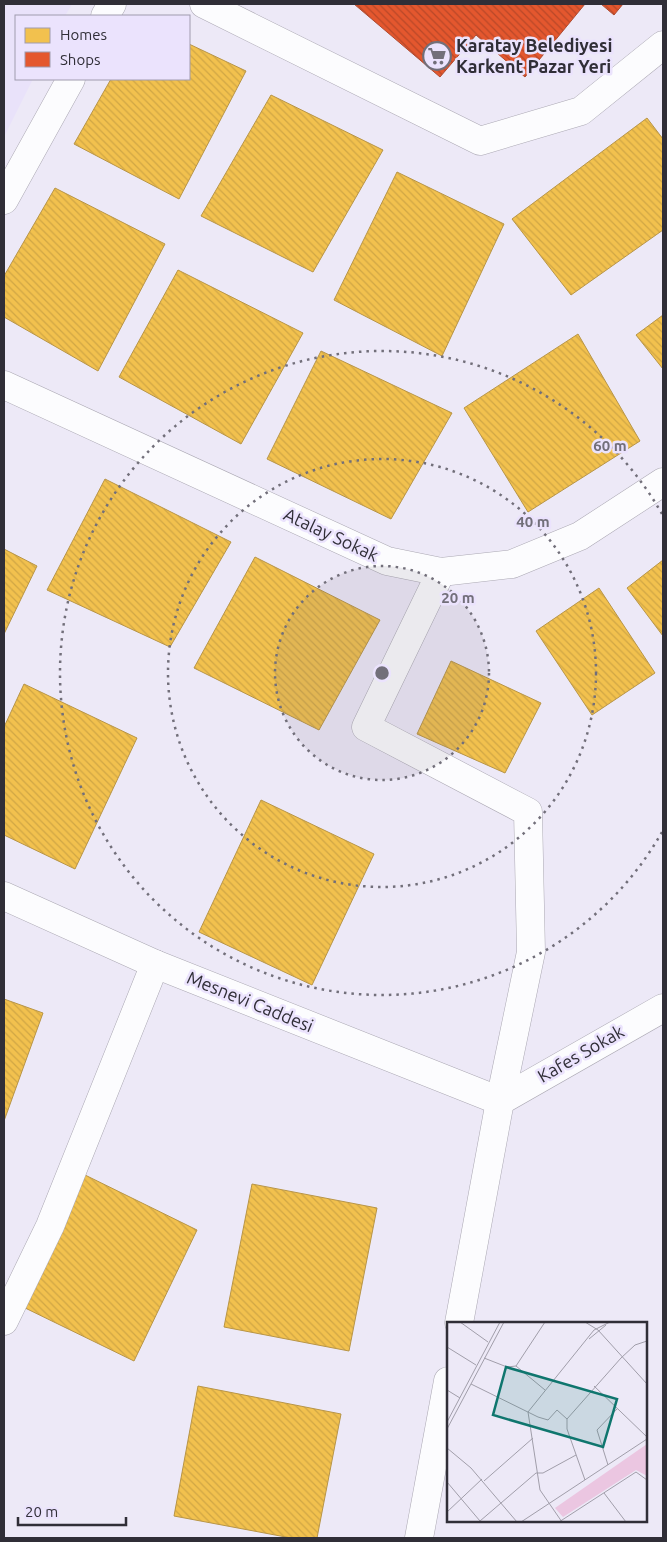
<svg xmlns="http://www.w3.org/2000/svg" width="667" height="1542" viewBox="0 0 667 1542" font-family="Ubuntu,sans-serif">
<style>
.built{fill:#e9e2fa}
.homes{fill:url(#homes-back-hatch);stroke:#b89547}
.shops{fill:url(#shops-back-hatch);stroke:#ae4b31}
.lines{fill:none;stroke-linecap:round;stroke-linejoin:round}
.minor-casing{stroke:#aba8b3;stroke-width:29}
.tertiary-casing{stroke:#aba8b3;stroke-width:29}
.minor{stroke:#fcfcfe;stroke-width:28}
.tertiary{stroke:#fcfcfe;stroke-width:28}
.ring{fill:none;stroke:#726f7a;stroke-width:2.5;stroke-dasharray:2.5 5}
.labels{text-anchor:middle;stroke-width:5;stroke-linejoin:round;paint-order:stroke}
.poi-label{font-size:18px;font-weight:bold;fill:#302e37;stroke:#ebe3fd;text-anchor:start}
.street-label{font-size:18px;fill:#302e37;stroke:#ebe3fd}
.inset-road{fill:none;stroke:#a19eaa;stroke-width:1}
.view{fill:#0f766e;fill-opacity:0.15;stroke:#0f766e;stroke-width:2.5}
.inset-edge{fill:none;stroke:#302e37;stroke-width:2.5}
.centre{fill:#726f7a;stroke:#ebe3fd;stroke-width:2.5}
.ring-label{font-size:15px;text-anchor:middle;font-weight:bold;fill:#726f7a;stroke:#ebe3fd;stroke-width:5;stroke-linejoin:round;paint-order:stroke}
</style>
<defs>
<pattern id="homes-back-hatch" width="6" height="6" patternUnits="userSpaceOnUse" patternTransform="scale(1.25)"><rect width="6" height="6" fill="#f2c14e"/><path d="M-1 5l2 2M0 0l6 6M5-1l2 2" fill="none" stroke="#d0a645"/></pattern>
<pattern id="shops-back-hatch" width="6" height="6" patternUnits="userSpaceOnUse" patternTransform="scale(1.25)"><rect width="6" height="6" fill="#e4572e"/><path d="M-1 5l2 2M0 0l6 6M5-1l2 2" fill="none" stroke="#b94828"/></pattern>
</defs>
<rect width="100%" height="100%" fill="#ede9f7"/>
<!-- built -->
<path class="built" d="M4 4H72L65 16H16V79H33L4 137Z"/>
<!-- homes -->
<g class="homes">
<path d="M189 44 246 71 179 199 74 144 111 79H189Z"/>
<path d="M271 95 383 150 313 272 201 216Z"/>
<path d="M647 118 663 139V230L571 295 512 219Z"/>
<path d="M397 172 504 224 442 356 334 300Z"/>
<path d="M55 188 165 244 98 371 4 317V276Z"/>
<path d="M178 270 303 333 241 444 119 377Z"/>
<path d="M663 315V369L636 335Z"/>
<path d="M578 334 640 441 528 512 464 408Z"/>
<path d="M321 351 452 413 391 519 267 459Z"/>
<path d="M105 479 231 542 170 647 47 590Z"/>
<path d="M4 549 37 566 4 634Z"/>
<path d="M255 557 380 620 319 730 194 668Z"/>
<path d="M663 560V636L627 588Z"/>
<path d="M599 588 655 673 592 715 536 631Z"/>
<path d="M451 661 541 703 505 773 417 734Z"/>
<path d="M24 684 137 738 75 869 4 835V727Z"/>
<path d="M261 800 374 854 312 985 199 932Z"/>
<path d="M4 999 43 1013 4 1121Z"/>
<path d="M83 1174 197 1230 134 1361 19 1305Z"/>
<path d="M252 1184 377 1208 349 1351 224 1327Z"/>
<path d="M198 1386 341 1414 317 1538H291L174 1516Z"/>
</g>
<!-- shops -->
<g class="shops">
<path d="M354 4H585L525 77 476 35 440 77Z"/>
<path d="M601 4H623L614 15Z"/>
</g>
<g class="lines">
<defs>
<g id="minor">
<path d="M204 4 480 141 581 111 663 45"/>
<path d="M105 16 112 4"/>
<path d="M4 200 71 79"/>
<path d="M4 385 387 561 441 572 512 564 580 536 663 482"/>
<path d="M441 572 366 727 528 812 531 952 500 1101 459 1323"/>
<path d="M500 1101 663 1008"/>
<path d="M4 1321 50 1226 155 964"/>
<path d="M419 1538 448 1381"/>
</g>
<path id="tertiary" d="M4 896 155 964 500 1101"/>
</defs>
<!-- minor casing -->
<use href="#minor" class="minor-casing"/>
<!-- tertiary casing -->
<use href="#tertiary" class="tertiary-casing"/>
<!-- minor -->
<use href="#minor" class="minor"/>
<!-- tertiary -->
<use href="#tertiary" class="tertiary"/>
</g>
<!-- distance rings -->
<circle cx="382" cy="673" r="107" fill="#726f7a" fill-opacity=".12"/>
<g class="ring">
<circle cx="382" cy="673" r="107"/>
<circle cx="382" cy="673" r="214"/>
<path d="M662 832A322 322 0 1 1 662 514"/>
</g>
<!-- icons -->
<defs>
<symbol id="supermarket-ring" viewBox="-11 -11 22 22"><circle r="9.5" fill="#ebe3fd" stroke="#726f7a" stroke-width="1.5"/><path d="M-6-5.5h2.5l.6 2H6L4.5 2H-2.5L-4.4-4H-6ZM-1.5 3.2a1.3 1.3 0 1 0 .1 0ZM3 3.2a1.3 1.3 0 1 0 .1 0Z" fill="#726f7a"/></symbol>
</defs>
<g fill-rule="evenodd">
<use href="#supermarket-ring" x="421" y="40" width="32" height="32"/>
</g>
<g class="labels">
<!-- poi labels -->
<g class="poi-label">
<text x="456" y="52">Karatay Belediyesi<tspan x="456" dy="21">Karkent Pazar Yeri</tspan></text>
</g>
<!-- street labels -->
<g class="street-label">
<text transform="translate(331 535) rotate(25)" y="6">Atalay Sokak</text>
<text transform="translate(250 1002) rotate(22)" y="6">Mesnevi Caddesi</text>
<text transform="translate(581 1054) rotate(-30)" y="6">Kafes Sokak</text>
</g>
</g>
<!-- overview -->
<g transform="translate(447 1322)">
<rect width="200" height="200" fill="#ede9f7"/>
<path d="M200 122V154L189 148 116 195 108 186Z" fill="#ebc6e1"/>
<path class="inset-road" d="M13 0 41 20M138 0 151 8 200 62M142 17 159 3M0 25 29 43M37 36 60 45 69 44 98 68M69 44 98 0M24 62 91 95 101 98 110 88 120 97M147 64 200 115M0 68 13 76M81 90 147 8 163 0M81 90 93 168 115 200M0 100 53 0M0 107 57 0M0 126 24 146 70 200M161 143 150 108 170 87M138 158 120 107V97L174 36 188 23 200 19M37 159 86 116M0 160 33 199M157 171 179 200M0 190 35 157M33 199 89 151H96L129 133M74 200 200 117M112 200 189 150 200 158"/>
<path class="view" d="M59 45 170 77 156 125 46 93Z"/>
<rect width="200" height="200" class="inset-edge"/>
</g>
<circle cx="382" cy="673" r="8" class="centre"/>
<g class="ring-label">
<text x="610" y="451">60 m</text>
<text x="533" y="527">40 m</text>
<text x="458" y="603">20 m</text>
</g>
<!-- border -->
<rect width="667" height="1542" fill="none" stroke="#302e37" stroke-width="10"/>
<!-- legend -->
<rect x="15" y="15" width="175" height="65" fill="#ebe3fd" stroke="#a09bae"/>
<rect x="25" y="28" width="25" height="15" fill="#f2c14e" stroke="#a09bae"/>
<text x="60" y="40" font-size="15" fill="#302e37">Homes</text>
<rect x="25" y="52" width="25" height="15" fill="#e4572e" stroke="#a09bae"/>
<text x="60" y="65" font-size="15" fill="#302e37">Shops</text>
<!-- scale -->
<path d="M18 1517v8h108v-8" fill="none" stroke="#302e37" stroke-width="2.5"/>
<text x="25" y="1517" font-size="15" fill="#302e37" stroke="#ebe3fd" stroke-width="4" paint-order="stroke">20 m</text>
</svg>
